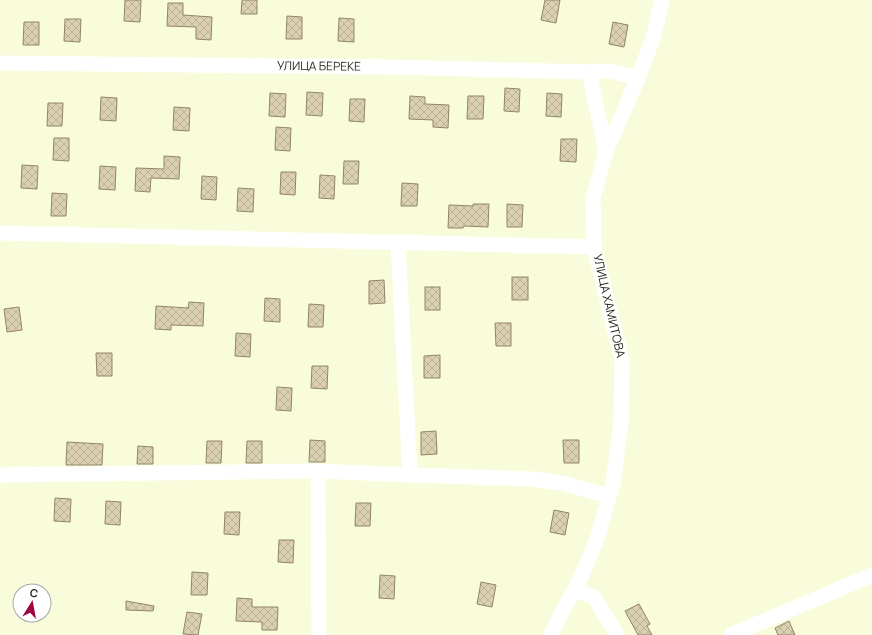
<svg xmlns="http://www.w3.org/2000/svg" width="872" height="635" viewBox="0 0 872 635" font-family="Manrope,sans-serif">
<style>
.building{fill:url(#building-cross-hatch);stroke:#908568}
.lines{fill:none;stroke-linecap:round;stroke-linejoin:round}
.minor{stroke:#fff;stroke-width:15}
.labels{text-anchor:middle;stroke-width:3.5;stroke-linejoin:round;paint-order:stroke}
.street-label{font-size:12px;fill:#292a1d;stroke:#fff}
</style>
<defs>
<pattern id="building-cross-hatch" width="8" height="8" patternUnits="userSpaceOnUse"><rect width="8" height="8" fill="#dbd0b0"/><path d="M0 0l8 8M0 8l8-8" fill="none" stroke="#bcb397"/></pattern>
</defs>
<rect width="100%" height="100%" fill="#f9fcdb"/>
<!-- building -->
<g class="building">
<path d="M125 0H141L140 22 124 21Z"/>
<path d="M242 0H257V14H241Z"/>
<path d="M545 0H560L556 23 541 20Z"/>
<path d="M168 3H183V15L212 17 211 40 196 39V27L167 26Z"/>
<path d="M287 16 302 17V39H286Z"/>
<path d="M339 18 354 19V42L338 41Z"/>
<path d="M65 19H81L80 42 64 41Z"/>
<path d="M24 22H39V45H23Z"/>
<path d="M613 22 628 25 624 47 609 44Z"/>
<path d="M505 88 520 89 519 112 504 111Z"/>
<path d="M307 92 323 93 322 116 306 115Z"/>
<path d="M270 93 286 94 285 117 269 116Z"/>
<path d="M547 93 562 94 561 117 546 116Z"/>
<path d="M410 96 425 97V104L449 105 448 128 433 127V120L409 119Z"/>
<path d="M468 96H484L483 119H467Z"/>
<path d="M101 97 117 98 116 121 100 120Z"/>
<path d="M350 99H365L364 122 349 121Z"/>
<path d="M48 103H63L62 126H47Z"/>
<path d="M174 107 190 108 189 131 173 130Z"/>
<path d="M276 127 291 128 290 151 275 150Z"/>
<path d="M54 138H69V161L53 160Z"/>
<path d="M561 139H577L576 162 560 161Z"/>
<path d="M164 156 180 157 179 179 151 178 150 192 135 191 136 168 164 169Z"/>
<path d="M344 161H359L358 184H343Z"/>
<path d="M22 165 38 166 37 189 21 188Z"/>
<path d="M100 166 116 167 115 190 99 189Z"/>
<path d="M281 172H296L295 195 280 194Z"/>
<path d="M320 175 335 176 334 199 319 198Z"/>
<path d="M202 176 217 177 216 200 201 199Z"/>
<path d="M402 183 418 184 417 206H401Z"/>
<path d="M238 188 254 189 253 212 237 211Z"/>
<path d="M52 193 67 194 66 216H51Z"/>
<path d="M473 204H489L488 227 464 226 463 228H448L449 205 473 206Z"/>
<path d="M507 204 523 205 522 227H507Z"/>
<rect x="512" y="277" width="16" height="23"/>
<path d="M384 280 385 303 369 304V281Z"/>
<rect x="425" y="287" width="15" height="23"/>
<path d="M265 298 280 299V322L264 321Z"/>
<path d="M189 302 204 303 203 326 171 325V330L155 329 156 306 188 308Z"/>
<path d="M309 304 324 305 323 327H308Z"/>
<path d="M19 307 22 330 7 332 4 309Z"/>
<path d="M495 323H511V346H496Z"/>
<path d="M236 333 251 334 250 357 235 356Z"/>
<path d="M96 353H112V376H97Z"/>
<path d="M440 355V378H424V356Z"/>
<path d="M312 366H328L327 389 311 388Z"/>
<path d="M277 387 292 388 291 411 276 410Z"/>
<path d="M436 431 437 454 421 455V432Z"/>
<path d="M310 440 325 441V462H309Z"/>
<path d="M563 440H579V463H564Z"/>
<path d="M207 441H222L221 463H206Z"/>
<path d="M247 441H262V463H246Z"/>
<path d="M67 442 103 444 102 465H66Z"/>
<path d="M138 446 153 447V464H137Z"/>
<path d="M55 498 71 499 70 522 54 521Z"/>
<path d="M106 501 121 502 120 525 105 524Z"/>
<path d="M356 503H371L370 526H355Z"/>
<path d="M554 510 569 513 565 535 550 532Z"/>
<path d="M225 512H240L239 535 224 534Z"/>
<path d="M279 540H294L293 563 278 562Z"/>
<path d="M192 572 208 573 207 595H191Z"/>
<path d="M380 575 395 576 394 599 379 598Z"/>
<path d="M481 582 496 585 492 607 477 604Z"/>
<path d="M237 598 252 599V607H278L277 630H262V622L236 621Z"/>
<path d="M126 601 154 606 153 611 126 610Z"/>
<path d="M639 604 650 624 647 626 652 635H638L625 611Z"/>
<path d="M187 612 202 614 198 635 183 634Z"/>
<path d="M789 621 795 635H778L775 628Z"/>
</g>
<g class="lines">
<!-- minor -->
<g class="minor">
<path id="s1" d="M0 63 390 67 589 72 610 71 638 78"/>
<path d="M589 72 606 152"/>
<path d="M0 233 594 247"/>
<path d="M398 243 410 475 532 479 562 483 609 496"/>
<path d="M318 471 410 475"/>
<path d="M0 475 318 471 319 635"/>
<path d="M574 590 594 597 617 635"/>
<path d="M551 635 561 614 581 577 597 539 613 484 621 421 622 360 594 247 593 198 606 152 635 85 653 39 662 0"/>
<path d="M731 635 872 575"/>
</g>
</g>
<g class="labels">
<!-- street labels -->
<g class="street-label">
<text dy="4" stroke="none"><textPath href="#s1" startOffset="319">УЛИЦА БЕРЕКЕ</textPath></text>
<text transform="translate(609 306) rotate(77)" y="4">УЛИЦА ХАМИТОВА</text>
</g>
</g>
<!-- north arrow -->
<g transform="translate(32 603) rotate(11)"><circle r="19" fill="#ffffff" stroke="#a9aaa5"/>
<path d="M0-3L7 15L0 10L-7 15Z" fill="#a10543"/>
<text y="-6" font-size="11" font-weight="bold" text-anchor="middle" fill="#292a1d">С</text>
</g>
</svg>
